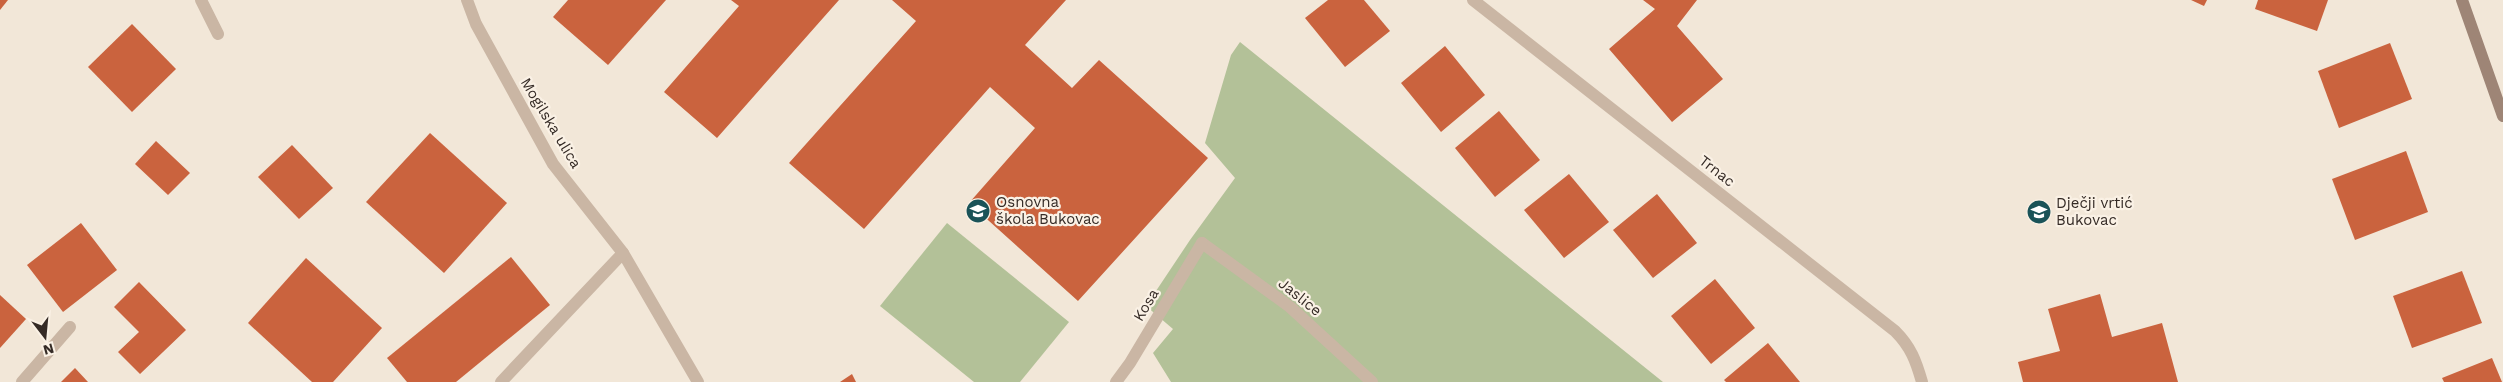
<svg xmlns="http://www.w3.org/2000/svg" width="2503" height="382" viewBox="0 0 2503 382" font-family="'Work Sans',sans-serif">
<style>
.green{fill:#b3c198}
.building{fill:#ca633e}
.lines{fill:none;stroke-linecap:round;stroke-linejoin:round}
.lane{stroke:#cab6a4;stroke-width:12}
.street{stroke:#cab6a4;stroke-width:12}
.secondary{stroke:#9e8576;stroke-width:12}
.labels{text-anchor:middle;stroke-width:4.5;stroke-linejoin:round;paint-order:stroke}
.street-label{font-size:15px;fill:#352b26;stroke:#faf1e5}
.poi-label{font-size:15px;fill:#352b26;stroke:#faf1e5;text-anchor:start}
</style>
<rect width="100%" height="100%" fill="#f2e7d8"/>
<!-- green -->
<g class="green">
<path d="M1240 42 1663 382H1171L1153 353 1173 329 1146 306 1190 240 1235 178 1205 143 1231 55Z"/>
<path d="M947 223 1069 322 1020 382H974L880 306Z"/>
</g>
<!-- building -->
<g class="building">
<path d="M0 0H8L0 10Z"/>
<path d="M568 0H666L608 65 553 17Z"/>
<path d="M731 0H839L717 138 664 92 739 6Z"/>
<path d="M892 0H1066L1025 45 1072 88 1099 60 1208 158 1078 301 969 203 1035 128 990 87 864 229 789 163 916 21Z"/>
<path d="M1328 0H1364L1390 31 1345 67 1305 18Z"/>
<path d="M1643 0H1697L1677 26 1723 79 1672 122 1609 49 1655 9Z"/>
<path d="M2191 0H2207L2204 6Z"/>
<path d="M2258 0H2328L2317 31 2255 9Z"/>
<path d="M132 24 176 69 132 112 88 67Z"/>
<path d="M2390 43 2412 99 2339 128 2318 71Z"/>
<path d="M1445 46 1485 95 1441 132 1401 83Z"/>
<path d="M1499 111 1540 160 1495 197 1455 148Z"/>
<path d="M430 133 507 203 444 273 366 202Z"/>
<path d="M156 141 190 173 168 195 135 164Z"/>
<path d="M292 145 333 188 299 219 258 177Z"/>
<path d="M2406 151 2428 212 2355 240 2332 179Z"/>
<path d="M1569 174 1609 222 1564 258 1524 210Z"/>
<path d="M1657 194 1697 243 1653 278 1613 230Z"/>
<path d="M81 223 117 270 63 312 27 265Z"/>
<path d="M511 257 550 305 456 382H407L387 358Z"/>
<path d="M306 258 382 328 333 382H312L248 323Z"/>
<path d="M2462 271 2482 323 2412 348 2393 296Z"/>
<path d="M1715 279 1755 328 1711 364 1671 316Z"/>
<path d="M139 282 186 330 140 374 118 352 139 332 114 307Z"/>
<path d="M2100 294 2112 337 2162 323 2178 382H2023L2018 362 2060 351 2048 309Z"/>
<path d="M0 295 26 319 0 348Z"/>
<path d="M1768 343 1800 382H1726L1724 380Z"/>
<path d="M2492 358 2502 382H2444L2442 378Z"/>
<path d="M75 368 88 382H61Z"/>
<path d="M852 374 856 382H840Z"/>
</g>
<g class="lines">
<!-- lane -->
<g class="lane">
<path d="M201 0 218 34"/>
<path d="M1202 243 1290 307 1372 382"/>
</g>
<!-- street -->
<g class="street">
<path d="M467 0 476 24 553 164 623 253 698 382"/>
<path d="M1473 0 1895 331C1911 347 1916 361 1922 382"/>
<path d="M22 382 70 327"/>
<path d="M501 382 623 253"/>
<path d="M1116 382 1130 363 1202 243"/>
</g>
<!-- secondary -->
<path class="secondary" d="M2462 0 2503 116"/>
</g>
<!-- icons -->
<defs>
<symbol id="school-disc" viewBox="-11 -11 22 22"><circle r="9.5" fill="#1a5358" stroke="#faf1e5"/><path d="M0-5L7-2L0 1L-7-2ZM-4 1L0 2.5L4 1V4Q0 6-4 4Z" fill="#fff"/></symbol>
</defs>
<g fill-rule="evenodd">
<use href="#school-disc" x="964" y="197" width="28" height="28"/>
<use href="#school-disc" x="2025" y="198" width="28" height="28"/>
</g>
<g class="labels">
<!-- street labels -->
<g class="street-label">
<text transform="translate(551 123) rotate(59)" y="5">Mogilska ulica</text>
<text transform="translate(1717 171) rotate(38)" y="5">Trnac</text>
<text transform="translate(1300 297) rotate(39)" y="5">Jaslice</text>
<text transform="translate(1146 305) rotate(-59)" y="5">Kosa</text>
</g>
<!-- poi labels -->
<g class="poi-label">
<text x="996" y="207">Osnovna<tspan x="996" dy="17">škola Bukovac</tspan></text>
<text x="2056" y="208">Dječji vrtić<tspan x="2056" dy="17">Bukovac</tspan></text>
</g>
</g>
<!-- north arrow -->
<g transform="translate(45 337) rotate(164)" stroke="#faf1e5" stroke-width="4" paint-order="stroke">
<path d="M0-4L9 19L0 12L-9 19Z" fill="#352b26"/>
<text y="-8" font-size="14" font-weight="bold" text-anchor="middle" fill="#352b26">N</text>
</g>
</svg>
